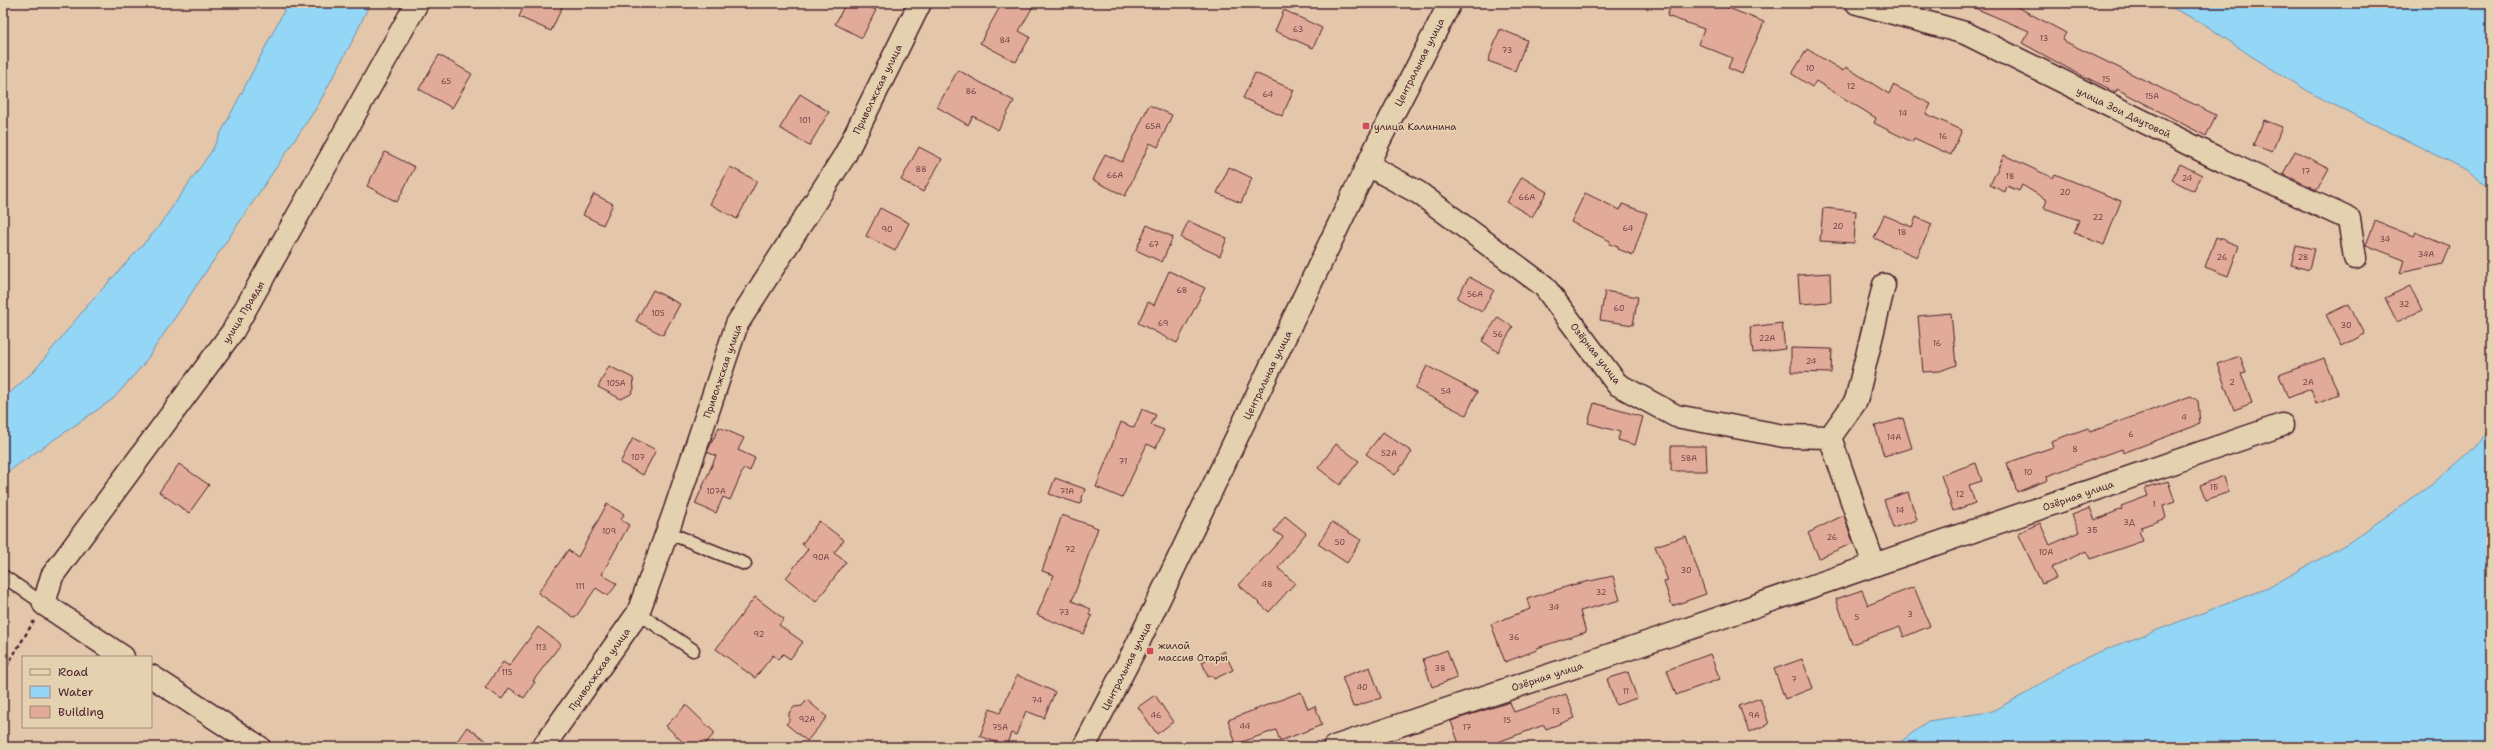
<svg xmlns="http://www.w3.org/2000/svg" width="2494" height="750" viewBox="0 0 2494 750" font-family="'Shantell Sans',sans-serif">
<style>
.water{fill:#93d6f5;stroke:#768da4}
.building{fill:#e2ab99;stroke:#4a1f2b}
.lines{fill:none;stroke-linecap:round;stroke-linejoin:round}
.lane-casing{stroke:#4a1f2b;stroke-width:15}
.street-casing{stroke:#4a1f2b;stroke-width:25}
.secondary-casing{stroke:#4a1f2b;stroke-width:25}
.path{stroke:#4a1f2b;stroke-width:2.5;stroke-dasharray:4 3;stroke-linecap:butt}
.lane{stroke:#e3d1af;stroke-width:12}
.street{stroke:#e3d1af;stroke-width:22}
.secondary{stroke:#e3d1af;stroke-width:22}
.poi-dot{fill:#d1495b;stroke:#e3d1af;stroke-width:1.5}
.labels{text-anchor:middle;stroke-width:3.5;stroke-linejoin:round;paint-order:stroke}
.number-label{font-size:8px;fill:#704246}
.street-label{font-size:10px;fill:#4a1f2b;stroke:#e3d1af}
.poi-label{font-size:10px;fill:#4a1f2b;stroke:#e3d1af;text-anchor:start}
</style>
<rect width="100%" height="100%" fill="#e4c7aa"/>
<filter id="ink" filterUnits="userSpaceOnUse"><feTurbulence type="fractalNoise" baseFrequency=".025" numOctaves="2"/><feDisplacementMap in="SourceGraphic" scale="8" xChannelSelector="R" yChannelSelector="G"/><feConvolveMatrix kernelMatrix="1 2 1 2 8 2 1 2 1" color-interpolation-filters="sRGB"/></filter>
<g filter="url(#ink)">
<!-- water -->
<g class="water">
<path d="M288 3H370L354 38 317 107 143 365 113 399 3 475V399L34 371 87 306 156 230 211 152Z"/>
<path d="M2163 3H2491V192L2471 172 2316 96 2251 56 2204 24Z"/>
<path d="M2491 427V747H1894L1928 721 1990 712 2027 693 2062 669 2094 654 2268 588 2348 543 2431 485 2480 442Z"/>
</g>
<!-- building -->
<g class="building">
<path d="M525 3H564L551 31 519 17Z"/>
<path d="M846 3H861L876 10 862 38 835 24Z"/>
<path d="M1002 3H1035L1019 31 1030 37 1016 62 980 43Z"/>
<path d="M1672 3H1727L1726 7 1764 22 1742 74 1728 68 1732 58 1698 44 1704 29 1667 16Z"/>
<path d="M1963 3H2010L2066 33 2062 40 2216 115 2206 136 2117 89 2116 92 2073 71 2022 43 2029 31Z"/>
<path d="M1284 10 1322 28 1313 48 1275 31Z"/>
<path d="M1500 29 1527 40 1515 71 1488 61Z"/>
<path d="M1807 49 1843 71 1846 67 1889 94 1893 85 1931 104 1926 114 1962 130 1951 155 1914 138 1912 142 1874 123 1876 118 1816 81 1812 87 1792 74Z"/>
<path d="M439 55 472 74 452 108 419 89Z"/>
<path d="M958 70 1014 101 998 130 973 116 968 125 937 107Z"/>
<path d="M1255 73 1294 90 1282 116 1243 98Z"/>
<path d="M800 94 829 112 809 146 780 128Z"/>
<path d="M1149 105 1172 115 1158 147 1150 143 1125 196 1093 180 1105 154 1122 162Z"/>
<path d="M2264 120 2282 127 2272 152 2253 145Z"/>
<path d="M919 147 942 159 923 192 901 180Z"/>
<path d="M2295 151 2329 168 2317 190 2283 174Z"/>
<path d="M385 152 415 167 397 202 367 186Z"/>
<path d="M2004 155 2053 178 2055 174 2121 201 2104 245 2074 233 2079 220 2044 208 2047 200 2022 185 2019 191 2007 186 2005 192 1990 185Z"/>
<path d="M2180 164 2202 175 2194 191 2172 180Z"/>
<path d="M730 167 757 181 737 219 710 204Z"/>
<path d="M1229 167 1252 178 1241 203 1217 193Z"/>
<path d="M1522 177 1547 192 1532 217 1507 202Z"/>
<path d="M1585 193 1620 210 1622 204 1647 213 1633 255 1618 249V247L1609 244 1610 241 1571 222Z"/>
<path d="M594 194 613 204 603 225 583 215Z"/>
<path d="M880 208 909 223 895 251 866 236Z"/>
<path d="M1823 208 1856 211 1854 243 1820 241Z"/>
<path d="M1884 215 1912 227 1916 217 1932 224 1917 257 1874 238Z"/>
<path d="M1188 221 1227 238 1220 256 1181 238Z"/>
<path d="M2375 221 2413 236 2415 232 2450 247 2443 264 2400 273 2404 260 2366 245Z"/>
<path d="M1147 225 1173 237 1162 262 1136 250Z"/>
<path d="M2216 237 2239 246 2228 276 2205 267Z"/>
<path d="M2296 245 2314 249 2309 270 2291 265Z"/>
<path d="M1169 271 1205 288 1177 343 1138 323 1148 302 1154 305Z"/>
<path d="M1830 273 1831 302 1800 304 1798 275Z"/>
<path d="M1469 277 1494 290 1482 312 1457 298Z"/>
<path d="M2410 286 2422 310 2397 322 2385 298Z"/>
<path d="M653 290 680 304 663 335 636 321Z"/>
<path d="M1605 291 1638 297 1633 325 1600 320Z"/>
<path d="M2349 304 2365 334 2342 346 2326 315Z"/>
<path d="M1951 313 1956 365 1940 371 1923 372 1918 316Z"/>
<path d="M1498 317 1513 327 1498 352 1482 341Z"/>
<path d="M1782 323 1785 349 1753 353 1750 327Z"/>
<path d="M1791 348 1832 349 1831 373 1791 372Z"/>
<path d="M2240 356 2246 372 2241 373 2252 403 2234 410 2217 364Z"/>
<path d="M2324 358 2339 395 2316 404 2311 389 2288 398 2279 375Z"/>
<path d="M609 366 633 378 634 389 631 394 621 399 598 387Z"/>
<path d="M1427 366 1477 392 1466 415 1415 389Z"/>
<path d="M2191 396 2198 401 2200 424 2123 453 2122 449 2047 476 2048 480 2017 492 2007 463 2053 447 2051 441 2088 428 2090 432Z"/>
<path d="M1594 403 1643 417 1635 445 1618 440 1620 432 1588 423Z"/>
<path d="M1142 409 1156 415 1151 425 1164 430 1156 448 1147 444 1122 498 1096 487 1121 422 1134 428Z"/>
<path d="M1903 418 1912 448 1884 456 1875 426Z"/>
<path d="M719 427 744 438 738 450 755 458 750 471 744 468 730 500 723 497 716 513 695 504 716 456 707 452Z"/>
<path d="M1383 432 1412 452 1395 475 1366 454Z"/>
<path d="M633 438 656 450 643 475 620 463Z"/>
<path d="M1336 444 1359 461 1340 485 1318 468Z"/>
<path d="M1671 446H1706L1707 471H1671Z"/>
<path d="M1976 463 1982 481 1969 485 1975 503 1953 511 1941 475Z"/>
<path d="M179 464 209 485 189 513 159 492Z"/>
<path d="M2224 476 2229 492 2206 500 2200 485Z"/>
<path d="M1055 478 1085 489 1080 504 1049 494Z"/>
<path d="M2168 481 2175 502 2163 506 2166 518 2141 527 2142 530 2139 531 2143 541 2090 559 2086 551 2051 568 2056 578 2042 584 2018 533 2040 523 2050 545 2079 532 2072 515 2090 508 2095 520 2122 509 2121 506 2148 496 2145 488Z"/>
<path d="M1908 492 1917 520 1893 528 1884 500Z"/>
<path d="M607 504 624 514 621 520 629 525 602 574 617 584 608 596 596 588 575 618 538 593 568 550 578 557Z"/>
<path d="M1062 515 1098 528 1072 601 1091 609 1089 615 1092 616 1084 634 1037 615 1054 575 1042 571Z"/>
<path d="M1844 515 1853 543 1819 558 1808 533Z"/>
<path d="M1285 516 1306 533 1278 568 1295 583 1269 612 1239 585 1283 537 1274 531Z"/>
<path d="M819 521 844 540 834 553 846 562 816 602 786 578 808 549 802 544Z"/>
<path d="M1332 522 1361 540 1347 563 1318 544Z"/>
<path d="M1686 536 1706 594 1672 606 1664 582 1668 581 1655 546Z"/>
<path d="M1613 576 1620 600 1580 611 1586 632 1537 648V650L1505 662 1491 624 1530 609 1527 599 1572 585Z"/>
<path d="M1914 587 1930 626 1904 637 1900 627 1852 644 1836 599 1862 590 1868 605Z"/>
<path d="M755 597 784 619 779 625 803 642 790 659 783 654 778 659 773 655 755 678 716 649Z"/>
<path d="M538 627 561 644 533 681 535 682 524 698 509 688 502 699 485 688 503 662 509 666Z"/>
<path d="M1447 650 1457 678 1432 687 1423 659Z"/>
<path d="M1224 651 1233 670 1214 679 1212 675 1208 677 1202 662Z"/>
<path d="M1710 654 1720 679 1676 695 1667 670Z"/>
<path d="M1802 659 1813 688 1785 699 1774 669Z"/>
<path d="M1370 667 1381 698 1353 707 1342 677Z"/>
<path d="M1628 672 1637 698 1616 705 1607 679Z"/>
<path d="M1017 675 1055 692 1044 718 1026 711 1016 735 1011 733 1006 746 980 736 990 709 1000 713Z"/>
<path d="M1301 692 1308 709 1315 706 1322 725 1280 741 1276 730 1236 744 1228 720Z"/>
<path d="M1566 694 1575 718 1546 729 1544 725 1498 742 1500 747H1460L1451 721 1510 702 1514 712Z"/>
<path d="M1155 695 1173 722 1157 734 1138 707Z"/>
<path d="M1760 698 1769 724 1749 732 1739 706Z"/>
<path d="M807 700 827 717 807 741 786 724 789 721V713L794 707 802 706Z"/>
<path d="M686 705 715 733 702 747H688L666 726Z"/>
<path d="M467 727 495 747H453Z"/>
</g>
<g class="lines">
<defs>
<g id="lane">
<path d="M667 532 745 564"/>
<path d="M3 576 44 604"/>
<path d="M638 613 693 650"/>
</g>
<g id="street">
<path d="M1857 3 1965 33 2223 161 2349 219 2355 258"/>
<path d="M1368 165 1419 193 1544 286 1617 384 1676 416 1784 436 1830 437 1874 565"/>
<path d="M1830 437 1856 401 1884 285"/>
<path d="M123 657 44 604 52 576 233 331 417 3"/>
<path d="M151 676 259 747"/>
<path d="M543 747 638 613 675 510 737 324 845 155 920 3"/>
<path d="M1334 747 1673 634 2282 425"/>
</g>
<path id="secondary" d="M1084 747 1137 645 1379 141 1450 3"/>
</defs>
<!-- lane casing -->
<use href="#lane" class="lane-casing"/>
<!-- street casing -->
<use href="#street" class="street-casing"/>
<!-- secondary casing -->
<use href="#secondary" class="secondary-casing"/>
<!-- path -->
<path class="path" d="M3 672 34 621"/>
<!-- lane -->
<use href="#lane" class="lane"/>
<!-- street -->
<use href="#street" class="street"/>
<!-- secondary -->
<use href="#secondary" class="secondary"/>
</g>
</g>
<!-- markers -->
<g class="poi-dot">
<rect x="1362" y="122" width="8" height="8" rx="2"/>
<rect x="1146" y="647" width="8" height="8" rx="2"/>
</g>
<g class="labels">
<!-- number labels -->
<g class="number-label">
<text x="1298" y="32">63</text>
<text x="2044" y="41">13</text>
<text x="1005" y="43">84</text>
<text x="1507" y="53">73</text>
<text x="1810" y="71">10</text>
<text x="2106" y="82">15</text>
<text x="446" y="84">65</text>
<text x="1851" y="89">12</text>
<text x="971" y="94">86</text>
<text x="1268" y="97">64</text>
<text x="2152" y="99">15А</text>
<text x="1903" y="116">14</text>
<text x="805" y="123">101</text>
<text x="1153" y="129">65А</text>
<text x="1943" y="139">16</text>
<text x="921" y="172">88</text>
<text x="2306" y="174">17</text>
<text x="1115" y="178">66А</text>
<text x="2010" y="179">18</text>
<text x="2187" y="181">24</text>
<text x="2065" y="195">20</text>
<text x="1527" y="200">66А</text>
<text x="2098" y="220">22</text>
<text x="1838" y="229">20</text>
<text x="1628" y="231">64</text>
<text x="887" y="232">90</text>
<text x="1902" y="235">18</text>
<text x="2385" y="242">34</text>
<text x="1154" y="247">67</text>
<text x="2426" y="257">34А</text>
<text x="2222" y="260">26</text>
<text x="2303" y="260">28</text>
<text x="1182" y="293">68</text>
<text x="1475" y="297">56А</text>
<text x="2404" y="307">32</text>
<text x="1619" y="311">60</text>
<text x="658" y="316">105</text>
<text x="1163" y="326">69</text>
<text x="2346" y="328">30</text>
<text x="1498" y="337">56</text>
<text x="1767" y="341">22А</text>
<text x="1937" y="346">16</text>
<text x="1811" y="364">24</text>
<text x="2232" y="385">2</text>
<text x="2308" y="385">2А</text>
<text x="616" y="386">105А</text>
<text x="1446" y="394">54</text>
<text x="2184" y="420">4</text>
<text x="2131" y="437">6</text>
<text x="1894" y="440">14А</text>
<text x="2075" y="452">8</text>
<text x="1389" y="456">52А</text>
<text x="638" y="460">107</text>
<text x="1689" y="461">58А</text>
<text x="1123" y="464">71</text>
<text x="2028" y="475">10</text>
<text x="2214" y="490">1Б</text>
<text x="716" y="494">107А</text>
<text x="1067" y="494">71А</text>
<text x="1960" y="497">12</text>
<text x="2154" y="507">1</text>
<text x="1900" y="513">14</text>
<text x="2129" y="525">3Д</text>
<text x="2092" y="533">3Б</text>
<text x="609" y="534">109</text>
<text x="1832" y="540">26</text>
<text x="1340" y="545">50</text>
<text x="1070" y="552">72</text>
<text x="2046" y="555">10А</text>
<text x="821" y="560">90А</text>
<text x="1686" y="573">30</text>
<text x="1267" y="587">48</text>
<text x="580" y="589">111</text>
<text x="1601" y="595">32</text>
<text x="1554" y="610">34</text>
<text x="1064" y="615">73</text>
<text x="1910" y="617">3</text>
<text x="1857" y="620">5</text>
<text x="759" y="637">92</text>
<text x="1514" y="640">36</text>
<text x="541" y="650">113</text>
<text x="1440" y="671">38</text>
<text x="507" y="675">115</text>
<text x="1794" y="682">7</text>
<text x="1362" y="690">40</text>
<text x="1626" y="694">11</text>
<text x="1037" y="703">74</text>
<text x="1556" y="714">13</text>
<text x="1156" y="718">46</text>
<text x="1754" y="718">9А</text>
<text x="807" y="722">92А</text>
<text x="1507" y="723">15</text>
<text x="1245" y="729">44</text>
<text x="1000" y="730">75А</text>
<text x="1467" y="730">17</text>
</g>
<!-- street labels -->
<g class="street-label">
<text transform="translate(1419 62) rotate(-63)" y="4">Центральная улица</text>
<text transform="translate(877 89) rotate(-64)" y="4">Приволжская улица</text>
<text transform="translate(2124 112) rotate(26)" y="4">улица Зои Даутовой</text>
<text transform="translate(243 312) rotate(-59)" y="4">улица Правды</text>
<text transform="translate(1596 353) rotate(52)" y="4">Озёрная улица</text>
<text transform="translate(722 371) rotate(-71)" y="4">Приволжская улица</text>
<text transform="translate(1267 375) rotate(-64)" y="4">Центральная улица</text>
<text transform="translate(2078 495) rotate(-19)" y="4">Озёрная улица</text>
<text transform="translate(1126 666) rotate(-63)" y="4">Центральная улица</text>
<text transform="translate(599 669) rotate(-55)" y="4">Приволжская улица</text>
<text transform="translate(1547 676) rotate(-18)" y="4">Озёрная улица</text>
</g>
<!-- poi labels -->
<g class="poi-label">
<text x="1374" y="130">улица Калинина</text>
<text x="1158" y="649">жилой<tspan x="1158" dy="12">массив Отары</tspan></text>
</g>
</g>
<!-- margin -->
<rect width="2494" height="750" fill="none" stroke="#e3d1af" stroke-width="16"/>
<rect x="8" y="8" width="2478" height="734" fill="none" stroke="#4a1f2b" stroke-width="1.5" filter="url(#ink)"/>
<!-- legend -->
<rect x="22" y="656" width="130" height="72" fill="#e3d1af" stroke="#a68a7a"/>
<rect x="30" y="669" width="20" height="6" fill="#e3d1af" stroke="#a68a7a"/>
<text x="58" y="676" font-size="12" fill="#4a1f2b">Road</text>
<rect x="30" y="686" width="20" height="12" fill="#93d6f5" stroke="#a68a7a"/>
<text x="58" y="696" font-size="12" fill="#4a1f2b">Water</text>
<rect x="30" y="706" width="20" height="12" fill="#e2ab99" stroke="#a68a7a"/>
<text x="58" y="716" font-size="12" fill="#4a1f2b">Building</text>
</svg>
